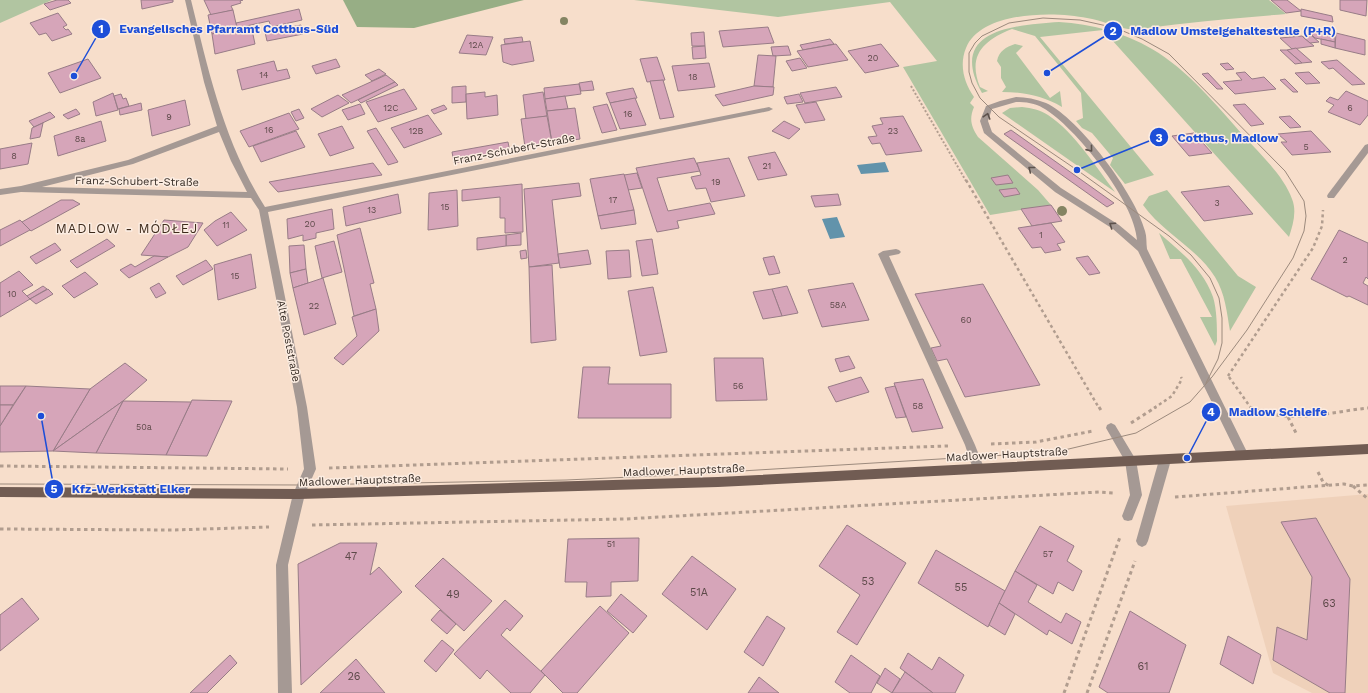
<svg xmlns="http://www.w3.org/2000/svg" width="1368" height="693" viewBox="0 0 1368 693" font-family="'Work Sans',sans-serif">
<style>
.built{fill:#efd1ba}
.green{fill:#b1c5a1}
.forest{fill:#97ae85}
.water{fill:#6293ab}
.building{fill:#d6a5b9;stroke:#987c87}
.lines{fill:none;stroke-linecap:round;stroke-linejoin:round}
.path-far2{stroke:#b19d8f;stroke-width:2;stroke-dasharray:2 2;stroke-linecap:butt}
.path-far1{stroke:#b19d8f;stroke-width:2.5;stroke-dasharray:3 3;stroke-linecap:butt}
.path{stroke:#b19d8f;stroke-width:3;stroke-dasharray:3.5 3.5;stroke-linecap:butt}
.service{fill:#a59994;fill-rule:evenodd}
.minor{fill:#a59994;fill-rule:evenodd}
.primary{fill:#715c53;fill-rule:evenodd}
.tram{stroke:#9c8a7d;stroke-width:1}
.tree{fill:#848462}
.oneway{stroke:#5d524c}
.labels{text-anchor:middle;stroke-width:3;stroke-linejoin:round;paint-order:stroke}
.number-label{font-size:9px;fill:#5e4a4a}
.street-label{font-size:11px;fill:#362c25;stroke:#fcede2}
.near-number-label{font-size:11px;fill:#5e4a4a}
.quarter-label{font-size:13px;letter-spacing:1px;fill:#3e2b1c;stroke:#fcede2}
.leader{fill:none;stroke:#1d4ed8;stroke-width:1.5}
.callout-dot{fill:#1d4ed8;stroke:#fcede2;stroke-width:1.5}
.mark-label{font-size:12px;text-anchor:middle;font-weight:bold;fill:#fff}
.callout-label{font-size:12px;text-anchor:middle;font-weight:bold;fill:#1d4ed8;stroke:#fcede2;stroke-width:3;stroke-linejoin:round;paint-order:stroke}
</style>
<rect width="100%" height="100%" fill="#f7decb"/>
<!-- built -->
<path class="built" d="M1368 494V693H1312L1273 673 1226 506Z"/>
<!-- green -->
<g class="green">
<path d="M0 0H52L0 23Z"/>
<path d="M634 0H1269L1286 14C1250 17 1215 20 1180 24 1167 25 1140 30 1128 29 1114 27 1101 20 1087 18 1054 11 981 11 966 48 959 65 964 83 974 97L970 103 974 107C969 119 971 126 978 137L1038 190 1051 205 990 215 903 67 937 61 890 2 778 17Z"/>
<path d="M1059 22C1092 24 1123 32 1152 49 1188 70 1216 105 1244 136 1260 154 1284 176 1292 199 1297 211 1293 225 1289 237L1103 30 1040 37 1154 175 1125 184 1110 165 1113 158 1092 133 1082 128 1076 121 1083 118 1081 93 1035 36 1012 29C984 40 967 55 980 87L988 91 982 93C946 29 1016 25 1059 22Z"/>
<path d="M1015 44 1023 46 1016 53 1050 98 1060 91 1062 107C1043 96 1024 92 1002 92L1006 87 1001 78V67L997 61C999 51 1006 47 1015 44Z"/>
<path d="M1022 107C1032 108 1040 110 1048 115 1074 132 1097 168 1115 192L1002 113 1010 108Z"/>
<path d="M1167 190 1238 276 1256 287 1230 331C1227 313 1225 293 1215 277 1197 248 1163 233 1143 205L1149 196Z"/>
<path d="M1159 233C1181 252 1203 269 1213 297 1217 310 1217 327 1217 341L1215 346 1200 317H1212L1181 259H1170Z"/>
</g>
<!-- forest -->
<path class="forest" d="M343 0H524L414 28 357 27Z"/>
<!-- water -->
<g class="water">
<path d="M885 162 889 172 861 174 857 165Z"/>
<path d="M837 217 845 237 830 239 822 219Z"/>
</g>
<!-- building -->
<g class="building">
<path d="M57 0H68L71 3 50 10 44 4Z"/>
<path d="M141 0H173V2L142 9Z"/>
<path d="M204 0H243L240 1 241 3 231 6 233 10 211 15Z"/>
<path d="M1271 0H1287L1301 11 1286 13Z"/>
<path d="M1340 0H1367L1366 16 1340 10Z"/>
<path d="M299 9 302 20 271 27 269 21 237 28 236 23Z"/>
<path d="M1301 9 1332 16 1333 22 1301 16Z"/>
<path d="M233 10 237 28 212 34 208 15Z"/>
<path d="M58 13 67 25 63 27 66 30 68 29 72 34 52 41 46 33 39 35 30 23Z"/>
<path d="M301 25 303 34 267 41 265 32Z"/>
<path d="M247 26 248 31 252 30 255 44 215 54 212 34Z"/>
<path d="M768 27 774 43 723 47 719 31Z"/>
<path d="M1306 29 1335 36V42L1315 38Z"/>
<path d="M704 32 705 46H692L691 33Z"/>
<path d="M1336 33 1365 40V55L1335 48Z"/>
<path d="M467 35 493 37 486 55 459 53Z"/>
<path d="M1302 36 1314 46 1292 49 1280 38Z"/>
<path d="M1312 36 1319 42 1310 43 1303 37Z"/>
<path d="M522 37 523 42 505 44 504 39Z"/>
<path d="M830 39 834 44 803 50 800 45Z"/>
<path d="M1321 39 1335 42V48L1321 44Z"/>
<path d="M530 41 534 61 512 65 503 62 501 45Z"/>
<path d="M836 44 848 60 808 67 797 51Z"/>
<path d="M881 44 899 66 865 73 848 51Z"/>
<path d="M705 46 706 58 693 59 692 47Z"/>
<path d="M788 46 791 55 773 56 771 47Z"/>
<path d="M1296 48 1312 62 1302 63 1287 50Z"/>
<path d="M1280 50H1287L1302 63 1295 64Z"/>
<path d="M758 55 776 56 773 87 754 86Z"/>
<path d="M657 57 665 80 647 82 640 59Z"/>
<path d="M800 58 807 68 792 71 786 61Z"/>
<path d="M88 59 101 78 60 93 48 73Z"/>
<path d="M336 59 340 67 316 74 312 66Z"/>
<path d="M1337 60 1365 84 1352 85 1333 68 1329 69 1321 62Z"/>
<path d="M274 61 277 71 287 69 290 78 242 90 237 70Z"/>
<path d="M709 63 715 87 678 91 672 66Z"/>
<path d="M1228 63 1234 69 1226 70 1220 64Z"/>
<path d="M379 69 386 74 372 81 365 75Z"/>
<path d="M1245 72 1252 79 1264 77 1276 89 1235 94 1223 82 1242 80 1236 73Z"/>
<path d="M1309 72 1320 83 1306 84 1295 73Z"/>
<path d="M1208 73 1223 89H1217L1202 74Z"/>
<path d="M386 75 395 82 351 103 342 95Z"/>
<path d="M1285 79 1298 92H1293L1280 80Z"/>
<path d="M663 80 674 117 660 119 650 81Z"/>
<path d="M592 81 594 90 581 91 579 83Z"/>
<path d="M395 82 398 85 361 103 358 100Z"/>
<path d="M579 84 581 94 545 99 544 88Z"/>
<path d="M466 86V102L452 103V87Z"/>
<path d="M754 86 774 87 773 95 723 106 715 95Z"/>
<path d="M836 87 842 97 805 103 800 93Z"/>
<path d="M633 88 637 98 610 103 606 93Z"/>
<path d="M404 89 417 109 378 122 366 102Z"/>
<path d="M1346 91 1368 101V115L1360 125 1328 112 1334 105 1326 101 1330 97 1338 100Z"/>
<path d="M485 92V97L497 95 498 115 467 119 466 94Z"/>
<path d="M543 92 547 116 526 119 523 95Z"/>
<path d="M113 93 118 110 96 116 93 102Z"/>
<path d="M121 94 123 99 126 98 129 106 118 109 114 96Z"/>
<path d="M799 94 803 102 787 104 784 97Z"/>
<path d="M338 95 349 103 322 117 311 109Z"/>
<path d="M565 96 568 109 547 111 545 99Z"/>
<path d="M635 98 646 125 620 129 610 103Z"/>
<path d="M185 100 190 125 152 136 148 110Z"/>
<path d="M816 102 825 120 805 123 796 105Z"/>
<path d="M141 103 142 110 120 115 119 109Z"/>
<path d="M360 104 365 114 348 120 342 110Z"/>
<path d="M607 104 617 130 602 133 593 107Z"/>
<path d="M1245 104 1264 124 1251 126 1233 105Z"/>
<path d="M444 105 447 109 434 114 431 110Z"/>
<path d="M575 108 580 139 552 143 547 111Z"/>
<path d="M76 109 80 114 68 119 63 115Z"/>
<path d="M299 109 304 118 296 121 291 112Z"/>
<path d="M50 112 55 117 34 127 29 121Z"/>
<path d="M289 113 299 129 249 147 240 131Z"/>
<path d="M428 115 442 134 404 148 391 128Z"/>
<path d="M547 116 552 143 525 147 521 119Z"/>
<path d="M903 116 922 151 886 155 880 143 872 144 868 137 877 136 872 126 883 124 880 118Z"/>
<path d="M1290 116 1301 127 1290 128 1279 117Z"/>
<path d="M101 121 106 141 58 156 54 136Z"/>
<path d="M784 121 800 129 789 139 772 131Z"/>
<path d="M43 123 40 137 30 139 32 128Z"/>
<path d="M342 126 354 148 330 156 318 134Z"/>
<path d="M376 128 398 162 388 165 367 131Z"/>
<path d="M1011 130 1114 203 1107 207 1004 134Z"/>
<path d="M296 131 305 147 261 162 253 146Z"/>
<path d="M1311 131 1331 152 1292 155 1281 142H1287L1278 134Z"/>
<path d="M1194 133 1212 153 1189 156 1172 136Z"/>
<path d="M508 142 510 152 454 163 452 152Z"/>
<path d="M32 143 28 164 0 169V149Z"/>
<path d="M775 152 787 175 758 180 748 157Z"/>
<path d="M694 158 700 171 657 178 668 211 710 203 715 214 677 221 679 228 657 232 636 168Z"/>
<path d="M729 158 745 196 711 202 706 188 696 189 691 177 701 175 697 163Z"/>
<path d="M373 163 382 175 278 192 269 182Z"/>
<path d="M637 173 642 188 628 190 624 175Z"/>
<path d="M624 174 634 210 598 216 590 179Z"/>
<path d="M1008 175 1013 183 996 185 991 178Z"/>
<path d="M579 183 581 196 552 200 559 263 529 267 524 189Z"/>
<path d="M522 184 523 232 505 233V218H500V197L462 201V190Z"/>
<path d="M1229 186 1253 214 1204 221 1181 192Z"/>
<path d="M1016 188 1020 194 1004 197 999 190Z"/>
<path d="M457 190 458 226 428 230 429 193Z"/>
<path d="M398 194 401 213 346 226 343 207Z"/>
<path d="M838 194 841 205 815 207 811 196Z"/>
<path d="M61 200H73L80 204 31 231 22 222Z"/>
<path d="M1051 205 1062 221 1032 226 1021 209Z"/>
<path d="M332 209 334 229 316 233V238L303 241V235L288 239 287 219Z"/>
<path d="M634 210 636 224 601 229 598 216Z"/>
<path d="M231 212 247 230 217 246 204 230 215 221Z"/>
<path d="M20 220 30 230 0 246V230Z"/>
<path d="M164 220 203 223 188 247 168 257 141 255Z"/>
<path d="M1051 223 1065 242 1057 244 1061 250 1045 253 1041 247 1032 248 1018 228Z"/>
<path d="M360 228 374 283 370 284 376 309 354 316 337 235Z"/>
<path d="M1339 230 1368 243V279L1366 277 1363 283 1368 286V305L1349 296 1347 297 1311 279Z"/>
<path d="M521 233V245L506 246V235Z"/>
<path d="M506 235V246L477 250V238Z"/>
<path d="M107 239 115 246 77 268 70 261Z"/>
<path d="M652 239 658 274 642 276 636 241Z"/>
<path d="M334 241 342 272 322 278 315 246Z"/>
<path d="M55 243 61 250 36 264 30 257Z"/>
<path d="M304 245 306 269 290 273 289 246Z"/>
<path d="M526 250 527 258 521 259 520 251Z"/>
<path d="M588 250 591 264 560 268 558 254Z"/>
<path d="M629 250 631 277 608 279 606 251Z"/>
<path d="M251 254 256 288 218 300 214 265Z"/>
<path d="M154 256 168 257 129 278 120 270 131 264 135 267Z"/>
<path d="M774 256 780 273 769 275 763 258Z"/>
<path d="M1088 256 1100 273 1089 275 1076 258Z"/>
<path d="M206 260 213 269 183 285 176 276Z"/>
<path d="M552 265 556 340 531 343 529 267Z"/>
<path d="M306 269 308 283 293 288 290 273Z"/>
<path d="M19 271 33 285 22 291 30 299 0 317V283Z"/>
<path d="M85 272 98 284 74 298 62 286Z"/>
<path d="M323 278 336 324 304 335 293 288Z"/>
<path d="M159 283 166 293 156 298 150 288Z"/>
<path d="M853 283 869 320 822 327 808 290Z"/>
<path d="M983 284 1040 385 965 397 947 359 937 361 931 348 941 346 915 294Z"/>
<path d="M43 286 47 289 30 299 27 296Z"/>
<path d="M787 286 798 313 782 316 772 289Z"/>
<path d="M653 287 667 352 640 356 628 291Z"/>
<path d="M48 289 53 294 36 304 30 299Z"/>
<path d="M772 289 782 316 763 319 753 292Z"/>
<path d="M376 309 379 331 343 365 334 358 357 336 352 317Z"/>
<path d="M849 356 855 368 840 372 835 359Z"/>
<path d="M714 358H763L767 400 716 401Z"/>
<path d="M125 363 147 380 123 401 53 451 90 389Z"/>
<path d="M583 367H610L608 384H671V418H578Z"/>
<path d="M861 377 869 392 836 402 828 387Z"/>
<path d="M923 379 943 428 912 432 894 383Z"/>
<path d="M0 386H26L13 405H0Z"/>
<path d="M26 386 90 389 53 451 0 452V426Z"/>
<path d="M895 386 906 417 896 418 885 388Z"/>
<path d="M192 400 232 401 207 456 166 455Z"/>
<path d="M123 401 191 402 166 455 96 453Z"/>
<path d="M123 401 96 453 53 451Z"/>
<path d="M0 405H13L0 426Z"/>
<path d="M1316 518 1350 579 1345 693H1330L1273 660 1277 627 1307 640 1312 577 1281 522Z"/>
<path d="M847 525 906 563 857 645 837 632 860 595 819 566Z"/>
<path d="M1040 526 1074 546 1067 561 1082 571 1073 591 1058 582 1053 594 1015 571Z"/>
<path d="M639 538 638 581 611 582V596L586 597 587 582H565L568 539Z"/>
<path d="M340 543H377L370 575 379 567 402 592 301 685 298 564Z"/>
<path d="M936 550 1005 591 988 627 918 583Z"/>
<path d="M692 556 736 589 707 630 662 594Z"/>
<path d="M443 558 492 601 464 631 415 586Z"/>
<path d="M1015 571 1037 585 1028 602 1061 623 1066 613 1081 622 1072 644 1049 630 1047 635 999 603Z"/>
<path d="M621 594 647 616 633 633 607 611Z"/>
<path d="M22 598 39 619 0 651V615Z"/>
<path d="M505 600 523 616 510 631 507 628 501 635 545 675 530 693H511L487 670 480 679 454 654Z"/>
<path d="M999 603 1015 614 1005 635 989 625Z"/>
<path d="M600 606 629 633 577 693H563L541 671Z"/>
<path d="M440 610 456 624 447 634 431 620Z"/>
<path d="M1130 611 1186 645 1169 693H1108L1099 687Z"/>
<path d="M767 616 785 628 763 666 744 652Z"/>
<path d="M1228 636 1261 655 1253 684 1220 664Z"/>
<path d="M442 640 454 650 436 672 424 661Z"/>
<path d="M908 653 932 670 939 657 964 675 955 693H933L900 668Z"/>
<path d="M230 655 237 663 207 693H190Z"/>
<path d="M851 655 880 676 871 693H850L835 682Z"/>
<path d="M356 659 385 693H320Z"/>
<path d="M885 668 900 679 892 693 877 683Z"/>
<path d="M905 672 933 693H892Z"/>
<path d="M759 677 779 693H748Z"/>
</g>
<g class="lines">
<!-- path-far2 -->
<path class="path-far2" d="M911 86 966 181"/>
<!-- path-far1 -->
<g class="path-far1">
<path d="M966 180 1099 408"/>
<path d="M1228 376 1313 248 1322 226 1323 210"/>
<path d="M1229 377 1251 408"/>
<path d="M1154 408 1172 396 1182 379 1181 377"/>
</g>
<!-- path -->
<g class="path">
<path d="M1099 407 1102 412"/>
<path d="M1250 407C1286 425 1330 412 1368 408"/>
<path d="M1288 417 1296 433"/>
<path d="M1131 423 1156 407"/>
<path d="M991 444 1036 442 1093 431"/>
<path d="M0 466 288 469"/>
<path d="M329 468 948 446"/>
<path d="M1318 472 1323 482 1329 486"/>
<path d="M1353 486 1368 499"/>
<path d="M1175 497 1344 484 1353 486 1368 485"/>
<path d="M312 525 625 519 1099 492 1114 493"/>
<path d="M0 529 173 530 269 527"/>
<path d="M1064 693 1120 537"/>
<path d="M1087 693 1135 561"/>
</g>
<!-- service -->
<g class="service">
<path d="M1016 97C1026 97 1036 99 1046 103 1079 118 1136 195 1145 231 1147 237 1146 243 1147 249L1247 452 1249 455 1247 458 1243 460 1239 458 1138 251 1113 229 1055 192 984 133 980 121 986 106 1000 101ZM1016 102C1026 102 1035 103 1043 108 1075 126 1135 202 1137 240L1119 225 1061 188 992 132 988 121 992 109Z"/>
<path d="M896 249 899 250 901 252 899 254 889 256 975 445 984 468 982 472 978 473 974 472 965 445 878 254 883 251Z"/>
<path d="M1111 423 1115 425 1136 460 1142 495 1132 520 1128 521 1124 520 1122 516 1130 495 1125 461 1106 428 1107 425Z"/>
<path d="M1165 455 1169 456 1171 460 1148 541 1146 545 1142 547 1138 545 1136 541 1159 460 1161 456Z"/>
</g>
<!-- minor -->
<g class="minor">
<path d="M185 0H191C209 73 224 142 265 207L769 107 773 109 769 111 268 212 307 407 316 469 305 494 288 565 292 693H278L276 565 293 494 304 469 297 407 259 210 251 198 21 192 0 195V189L21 186 128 160 217 126 204 82ZM219 132 231 161 247 192 42 187 133 164Z"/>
<path d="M1368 144V153L1334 198H1328L1327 196 1328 194 1365 145Z"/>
</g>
<!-- primary -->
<path class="primary" d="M1368 444V454L718 487 299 499 0 497V487L299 489 718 477Z"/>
<!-- tram -->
<path class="tram" d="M0 484 302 485 566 480 675 475 1056 452 1136 433 1190 402 1212 377 1247 330 1293 258 1304 231 1306 216 1304 201 1285 171 1169 54 1142 39 1116 28 1080 20 1043 18 1009 23 982 36 975 43 969 53V72L972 83 980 98 999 117 1077 170 1169 236 1191 255 1210 278 1219 298 1222 318V343L1218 359 1206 383"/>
</g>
<!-- trees -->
<g class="tree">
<circle cx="564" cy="21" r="4"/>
<circle cx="1062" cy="211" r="5"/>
</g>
<!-- one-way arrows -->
<defs><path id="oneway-chevron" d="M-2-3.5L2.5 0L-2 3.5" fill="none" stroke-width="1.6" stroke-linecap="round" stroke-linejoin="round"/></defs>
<g class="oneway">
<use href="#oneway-chevron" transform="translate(987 116) rotate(-73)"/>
<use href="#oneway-chevron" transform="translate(1090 149) rotate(51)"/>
<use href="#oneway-chevron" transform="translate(1031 169) rotate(-142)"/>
<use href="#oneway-chevron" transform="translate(1112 225) rotate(-146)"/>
</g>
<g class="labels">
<!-- number labels -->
<g class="number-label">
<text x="476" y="48">12A</text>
<text x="873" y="61">20</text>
<text x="264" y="78">14</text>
<text x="693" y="80">18</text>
<text x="391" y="111">12C</text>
<text x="1350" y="111">6</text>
<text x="628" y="117">16</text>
<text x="169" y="120">9</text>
<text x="269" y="133">16</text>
<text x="416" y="134">12B</text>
<text x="893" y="134">23</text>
<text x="80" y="142">8a</text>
<text x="1306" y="150">5</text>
<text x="14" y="159">8</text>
<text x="767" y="169">21</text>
<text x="716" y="185">19</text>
<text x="613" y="203">17</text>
<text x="1217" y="206">3</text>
<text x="445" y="210">15</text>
<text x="372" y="213">13</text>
<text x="310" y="227">20</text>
<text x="226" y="228">11</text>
<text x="1041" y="238">1</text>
<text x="1345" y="263">2</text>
<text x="235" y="279">15</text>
<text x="12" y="297">10</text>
<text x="838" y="308">58A</text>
<text x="314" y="309">22</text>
<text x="966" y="323">60</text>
<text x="738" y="389">56</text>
<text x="918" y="409">58</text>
<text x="144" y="430">50a</text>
<text x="611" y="547">51</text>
<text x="1048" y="557">57</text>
</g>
<!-- street labels -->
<g class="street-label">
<text transform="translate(514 149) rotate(-11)" y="4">Franz-Schubert-Straße</text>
<text transform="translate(137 181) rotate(1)" y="4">Franz-Schubert-Straße</text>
<text transform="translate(289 341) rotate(79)" y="4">Alte Poststraße</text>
<text transform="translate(1007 454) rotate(-3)" y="4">Madlower Hauptstraße</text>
<text transform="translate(684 470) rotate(-2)" y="4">Madlower Hauptstraße</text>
<text transform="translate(360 480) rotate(-2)" y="4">Madlower Hauptstraße</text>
</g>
<!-- near-number labels -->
<g class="near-number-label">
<text x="351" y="560">47</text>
<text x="868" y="585">53</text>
<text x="961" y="591">55</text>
<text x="699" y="596">51A</text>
<text x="453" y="598">49</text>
<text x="1329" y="607">63</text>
<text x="1143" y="670">61</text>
<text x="354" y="680">26</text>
</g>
<!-- quarter labels -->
<g class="quarter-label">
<text x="127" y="233">MADLOW - MÓDŁEJ</text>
</g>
</g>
<!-- callouts -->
<path class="leader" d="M74 76L101 29M1047 73L1113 31M1077 170L1159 137M1187 458L1211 412M41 416L54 489"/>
<g class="callout-dot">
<circle cx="74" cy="76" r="4"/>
<circle cx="1047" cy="73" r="4"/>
<circle cx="1077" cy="170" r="4"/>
<circle cx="1187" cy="458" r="4"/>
<circle cx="41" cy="416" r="4"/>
<circle cx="101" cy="29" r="10"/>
<circle cx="1113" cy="31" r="10"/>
<circle cx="1159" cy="137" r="10"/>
<circle cx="1211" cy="412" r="10"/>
<circle cx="54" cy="489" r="10"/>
</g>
<g class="mark-label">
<text x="101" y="33">1</text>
<text x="1113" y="35">2</text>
<text x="1159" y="142">3</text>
<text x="1211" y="416">4</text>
<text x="54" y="493">5</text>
</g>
<g class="callout-label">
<text x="229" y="33">Evangelisches Pfarramt Cottbus-Süd</text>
<text x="1233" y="35">Madlow Umsteigehaltestelle (P+R)</text>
<text x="1228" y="142">Cottbus, Madlow</text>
<text x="1278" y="416">Madlow Schleife</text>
<text x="131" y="493">Kfz-Werkstatt Elker</text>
</g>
</svg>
